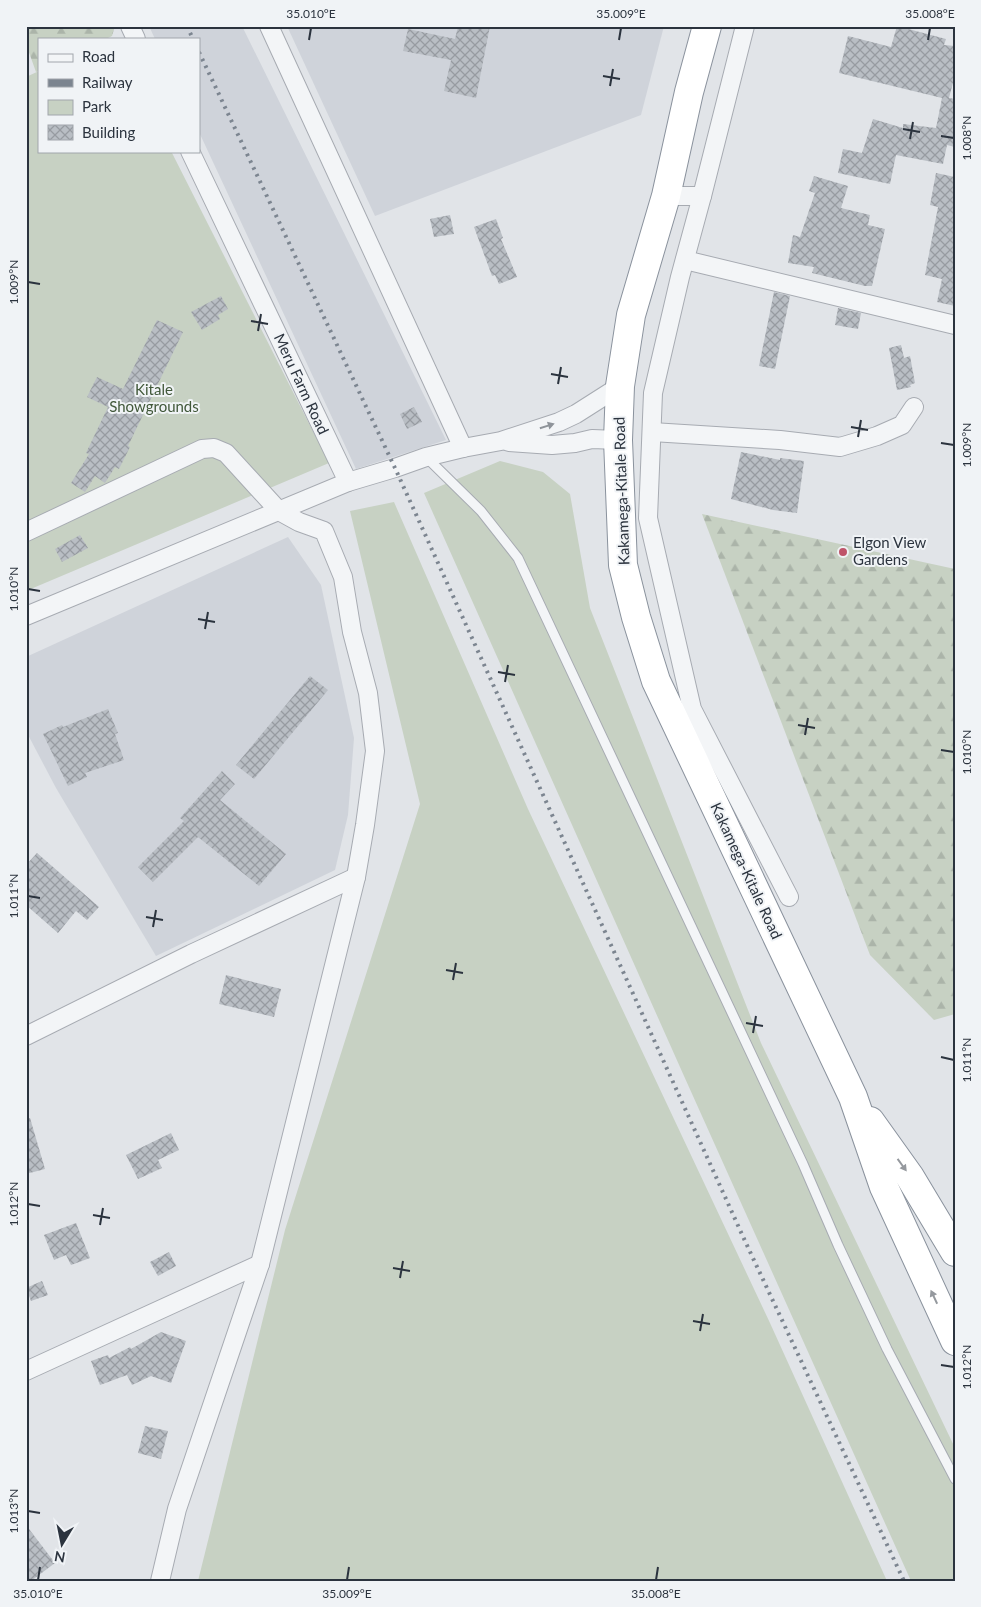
<svg xmlns="http://www.w3.org/2000/svg" width="981" height="1607" viewBox="0 0 981 1607" font-family="Lato,sans-serif">
<style>
.built{fill:#cfd3da}
.green{fill:#c7d1c3}
.forest{fill:url(#forest-firs)}
.building{fill:url(#building-cross-hatch)}
.lines{fill:none;stroke-linecap:round;stroke-linejoin:round}
.lane-casing{stroke:#a7abb2;stroke-width:11}
.street-casing{stroke:#a7abb2;stroke-width:20}
.highway-casing{stroke:#8a929d;stroke-width:30}
.lane{stroke:#f3f5f7;stroke-width:9}
.street{stroke:#f3f5f7;stroke-width:18}
.highway{stroke:#fff;stroke-width:28}
.rail{stroke:#7c8590;stroke-width:4;stroke-dasharray:2.5 5;stroke-linecap:butt}
.oneway{fill:#8f949a}
.oneway2{fill:#95999e}
.ticks{fill:none;stroke:#2b333e;stroke-width:2}
.poi-dot{fill:#bf5469;stroke:#f0f3f6;stroke-width:2}
.labels{text-anchor:middle;stroke-width:4;stroke-linejoin:round;paint-order:stroke}
.street-label{font-size:15px;fill:#2b333e;stroke:#f0f3f6}
.park-label{font-size:15px;fill:#41583a;stroke:#f0f3f6}
.poi-label{font-size:15px;fill:#2b333e;stroke:#f0f3f6;text-anchor:start}
.neatline{fill:none;stroke:#2b333e;stroke-width:2}
.ticks-label{font-size:12px;text-anchor:middle;fill:#2b333e}
</style>
<defs>
<pattern id="forest-firs" width="22" height="20" patternUnits="userSpaceOnUse" patternTransform="scale(1.25)"><rect width="22" height="20" fill="#c7d1c3"/><path d="M5 1l3.5 6h-7zM16 11l3.5 6h-7z" fill="#abb4a9"/></pattern>
<pattern id="building-cross-hatch" width="8" height="8" patternUnits="userSpaceOnUse" patternTransform="scale(1.25)"><rect width="8" height="8" fill="#b9bec4"/><path d="M0 0l8 8M0 8l8-8" fill="none" stroke="#979ba1"/></pattern>
</defs>
<rect width="100%" height="100%" fill="#e1e4e8"/>
<!-- built -->
<g class="built">
<path d="M149 26H242L446 440 356 469 199 132V39H155Z"/>
<path d="M287 26H664L641 115 375 216Z"/>
<path d="M288 537 321 585 354 738 348 815 335 870 156 956 56 788 26 731V657Z"/>
</g>
<!-- green -->
<g class="green">
<path d="M39 71V151H171L329 463 26 591V77Z"/>
<path d="M500 461 543 472 570 494 590 608 761 1043 955 1448V1581H911L684 1076 424 493Z"/>
<path d="M394 502 528 809 770 1323 887 1581H198L285 1230 420 804 350 511Z"/>
</g>
<!-- forest -->
<g class="forest">
<path d="M26 26H115L112 36 106 39H39V71L36 72 26 44Z"/>
<path d="M702 514 955 569V1014L934 1020 870 955Z"/>
</g>
<!-- building -->
<g class="building">
<path d="M458 26H490L476 98 444 91 451 60 403 51 408 29 455 39Z"/>
<path d="M897 26 946 39 944 45 955 46V75L949 98 955 99V147L947 145 943 164 896 155 890 184 838 173 843 149 862 153 873 119 903 128V124L936 128 942 98 839 73 848 36 891 47Z"/>
<path d="M936 173 955 177V306L937 302 942 279 925 275 938 207 930 205Z"/>
<path d="M814 176 848 186 841 208 870 215 868 225 885 229 872 286H865L812 273 814 267 788 263 793 235 800 237 815 193 809 191Z"/>
<path d="M450 215 454 234 434 237 430 219Z"/>
<path d="M496 219 503 238 501 239 517 277 499 284 495 275 492 276 474 227Z"/>
<path d="M774 292 790 296 775 369 759 366Z"/>
<path d="M221 296 228 309 218 315 220 319 202 330 191 312Z"/>
<path d="M838 308 861 313 858 329 835 325Z"/>
<path d="M157 320 183 332 128 446 130 447 119 469 115 467 105 483 95 476 85 492 71 483 89 454 86 453 108 407 87 397 97 377 123 389Z"/>
<path d="M901 345 904 358 910 356 915 383 910 385 911 387 897 390 889 348Z"/>
<path d="M414 407 422 422 407 429 400 414Z"/>
<path d="M741 452 780 460V458L804 461 797 513 773 510 731 499Z"/>
<path d="M80 535 88 548 62 562 55 549Z"/>
<path d="M310 676 328 690 254 779 236 765Z"/>
<path d="M108 709 118 733 115 734 124 760 85 773 87 777 68 786 43 734 62 725 63 727Z"/>
<path d="M222 771 235 784 220 800 286 854 259 886 198 837 153 882 138 867 184 821 180 818Z"/>
<path d="M37 853 99 907 87 920 76 911 58 933 26 905V865Z"/>
<path d="M226 975 281 989 274 1017 219 1004Z"/>
<path d="M26 1118H30L45 1169 26 1174Z"/>
<path d="M171 1133 179 1150 158 1160 162 1168 138 1179 126 1155Z"/>
<path d="M76 1223 90 1258 71 1265 66 1255 54 1260 44 1235Z"/>
<path d="M169 1252 176 1266 158 1276 150 1262Z"/>
<path d="M42 1281 48 1295 31 1301 26 1288Z"/>
<path d="M161 1332 186 1341 171 1383 151 1376 132 1385 127 1375 100 1385 91 1361 108 1355 109 1358 130 1347 131 1349Z"/>
<path d="M145 1426 168 1431 161 1459 138 1453Z"/>
<path d="M26 1525 55 1563 31 1581H26Z"/>
</g>
<g class="lines">
<defs>
<path id="lane" d="M426 457 481 511 518 558 803 1164 838 1245 887 1349 955 1479"/>
<g id="street">
<path d="M130 26 136 39"/>
<path d="M269 26 463 448"/>
<path d="M190 151 348 482"/>
<path d="M666 196H702L745 26"/>
<path d="M702 196 680 277 653 393 648 518 692 709 789 897"/>
<path d="M685 260 955 325"/>
<path d="M652 432 780 440 840 447 877 436 902 425 914 407"/>
<path d="M509 442 552 445 575 443 592 439 618 440"/>
<path d="M26 532 202 449 214 448 226 453 279 511 299 522 324 531 343 577 352 632 368 693 375 751 365 825 356 877 260 1264 177 1509 160 1581"/>
<path d="M26 616 348 482 395 468 426 457 463 448 501 441 559 422 576 414 620 386"/>
<path d="M26 1036 191 954 356 877"/>
<path d="M26 1371 260 1264"/>
</g>
<g id="highway">
<path d="M707 26 689 92 666 196 631 315 620 386 618 440 623 565 636 617 656 681 853 1097 884 1187 955 1341"/>
<path d="M870 1121 910 1177 955 1252"/>
</g>
</defs>
<!-- lane casing -->
<use href="#lane" class="lane-casing"/>
<!-- street casing -->
<use href="#street" class="street-casing"/>
<!-- highway casing -->
<use href="#highway" class="highway-casing"/>
<!-- lane -->
<use href="#lane" class="lane"/>
<!-- street -->
<use href="#street" class="street"/>
<!-- highway -->
<use href="#highway" class="highway"/>
<!-- rail -->
<g class="rail">
<path d="M187 26 193 39"/>
<path d="M199 52 395 468 745 1241 904 1581"/>
</g>
</g>
<!-- one-way arrows -->
<defs><path id="oneway-solid" d="M-6-.8H1V-3.2L6.5 0L1 3.2V.8H-6Z" transform="scale(1.25)"/></defs>
<use class="oneway" href="#oneway-solid" transform="translate(547 426) rotate(-18)"/>
<g class="oneway2">
<use href="#oneway-solid" transform="translate(902 1165) rotate(54)"/>
<use href="#oneway-solid" transform="translate(934 1297) rotate(-115)"/>
</g>
<!-- ticks -->
<path class="ticks" d="M309 40 311 28M619 40 621 28M928 40 930 28M603 76 620 79M610 86 613 69M903 129 920 132M941 136 954 138M910 139 913 122M28 282 40 284M251 321 268 324M258 331 261 314M551 374 568 377M558 384 561 367M851 427 868 430M858 437 861 420M941 443 954 445M28 589 40 591M198 619 215 622M205 629 208 612M498 672 515 675M505 682 508 665M798 725 815 728M805 735 808 718M941 750 954 752M28 896 40 898M146 917 163 920M153 927 156 910M446 970 463 973M453 980 456 963M746 1023 763 1026M753 1033 756 1016M941 1057 954 1060M28 1204 40 1206M93 1215 110 1218M100 1225 103 1208M393 1268 410 1271M400 1278 403 1261M693 1321 710 1324M700 1331 703 1314M941 1365 954 1367M28 1511 40 1513M38 1580 40 1567M347 1580 349 1567M656 1580 658 1567"/>
<!-- markers -->
<circle class="poi-dot" cx="843" cy="552" r="5"/>
<g class="labels">
<!-- street labels -->
<g class="street-label">
<text transform="translate(301 384) rotate(65)" y="5">Meru Farm Road</text>
<text transform="translate(622 491) rotate(-92)" y="5">Kakamega-Kitale Road</text>
<text transform="translate(746 871) rotate(65)" y="5">Kakamega-Kitale Road</text>
</g>
<!-- park labels -->
<g class="park-label">
<text x="154" y="395">Kitale<tspan x="154" dy="17">Showgrounds</tspan></text>
</g>
<!-- poi labels -->
<g class="poi-label">
<text x="853" y="548">Elgon View<tspan x="853" dy="17">Gardens</tspan></text>
</g>
</g>
<!-- border -->
<rect width="981" height="1607" fill="none" stroke="#f0f3f6" stroke-width="55"/>
<!-- legend -->
<rect x="38" y="38" width="162" height="115" fill="#f0f3f6" stroke="#a1a6ac"/>
<rect x="48" y="54" width="25" height="8" fill="#f3f5f7" stroke="#a1a6ac"/>
<text x="82" y="62" font-size="15" fill="#2b333e">Road</text>
<rect x="48" y="79" width="25" height="8" fill="#7c8590" stroke="#a1a6ac"/>
<text x="82" y="88" font-size="15" fill="#2b333e">Railway</text>
<rect x="48" y="100" width="25" height="15" fill="#c7d1c3" stroke="#a1a6ac"/>
<text x="82" y="112" font-size="15" fill="#2b333e">Park</text>
<rect x="48" y="125" width="25" height="15" fill="url(#building-cross-hatch)" stroke="#a1a6ac"/>
<text x="82" y="138" font-size="15" fill="#2b333e">Building</text>
<!-- north arrow -->
<g transform="translate(62 1544) rotate(190)" stroke="#f0f3f6" stroke-width="4" paint-order="stroke">
<path d="M0-4L9 19L0 12L-9 19Z" fill="#2b333e"/>
<text y="-8" font-size="14" font-weight="bold" text-anchor="middle" fill="#2b333e">N</text>
</g>
<rect x="28" y="28" width="926" height="1552" class="neatline"/>
<g class="ticks-label">
<text x="311" y="18">35.010°E</text>
<text x="621" y="18">35.009°E</text>
<text x="930" y="18">35.008°E</text>
<text transform="translate(967 138) rotate(-90)" y="4">1.008°N</text>
<text transform="translate(14 282) rotate(-90)" y="4">1.009°N</text>
<text transform="translate(967 445) rotate(-90)" y="4">1.009°N</text>
<text transform="translate(14 589) rotate(-90)" y="4">1.010°N</text>
<text transform="translate(967 752) rotate(-90)" y="4">1.010°N</text>
<text transform="translate(14 896) rotate(-90)" y="4">1.011°N</text>
<text transform="translate(967 1060) rotate(-90)" y="4">1.011°N</text>
<text transform="translate(14 1204) rotate(-90)" y="4">1.012°N</text>
<text transform="translate(967 1367) rotate(-90)" y="4">1.012°N</text>
<text transform="translate(14 1511) rotate(-90)" y="4">1.013°N</text>
<text x="38" y="1598">35.010°E</text>
<text x="347" y="1598">35.009°E</text>
<text x="656" y="1598">35.008°E</text>
</g>
</svg>
